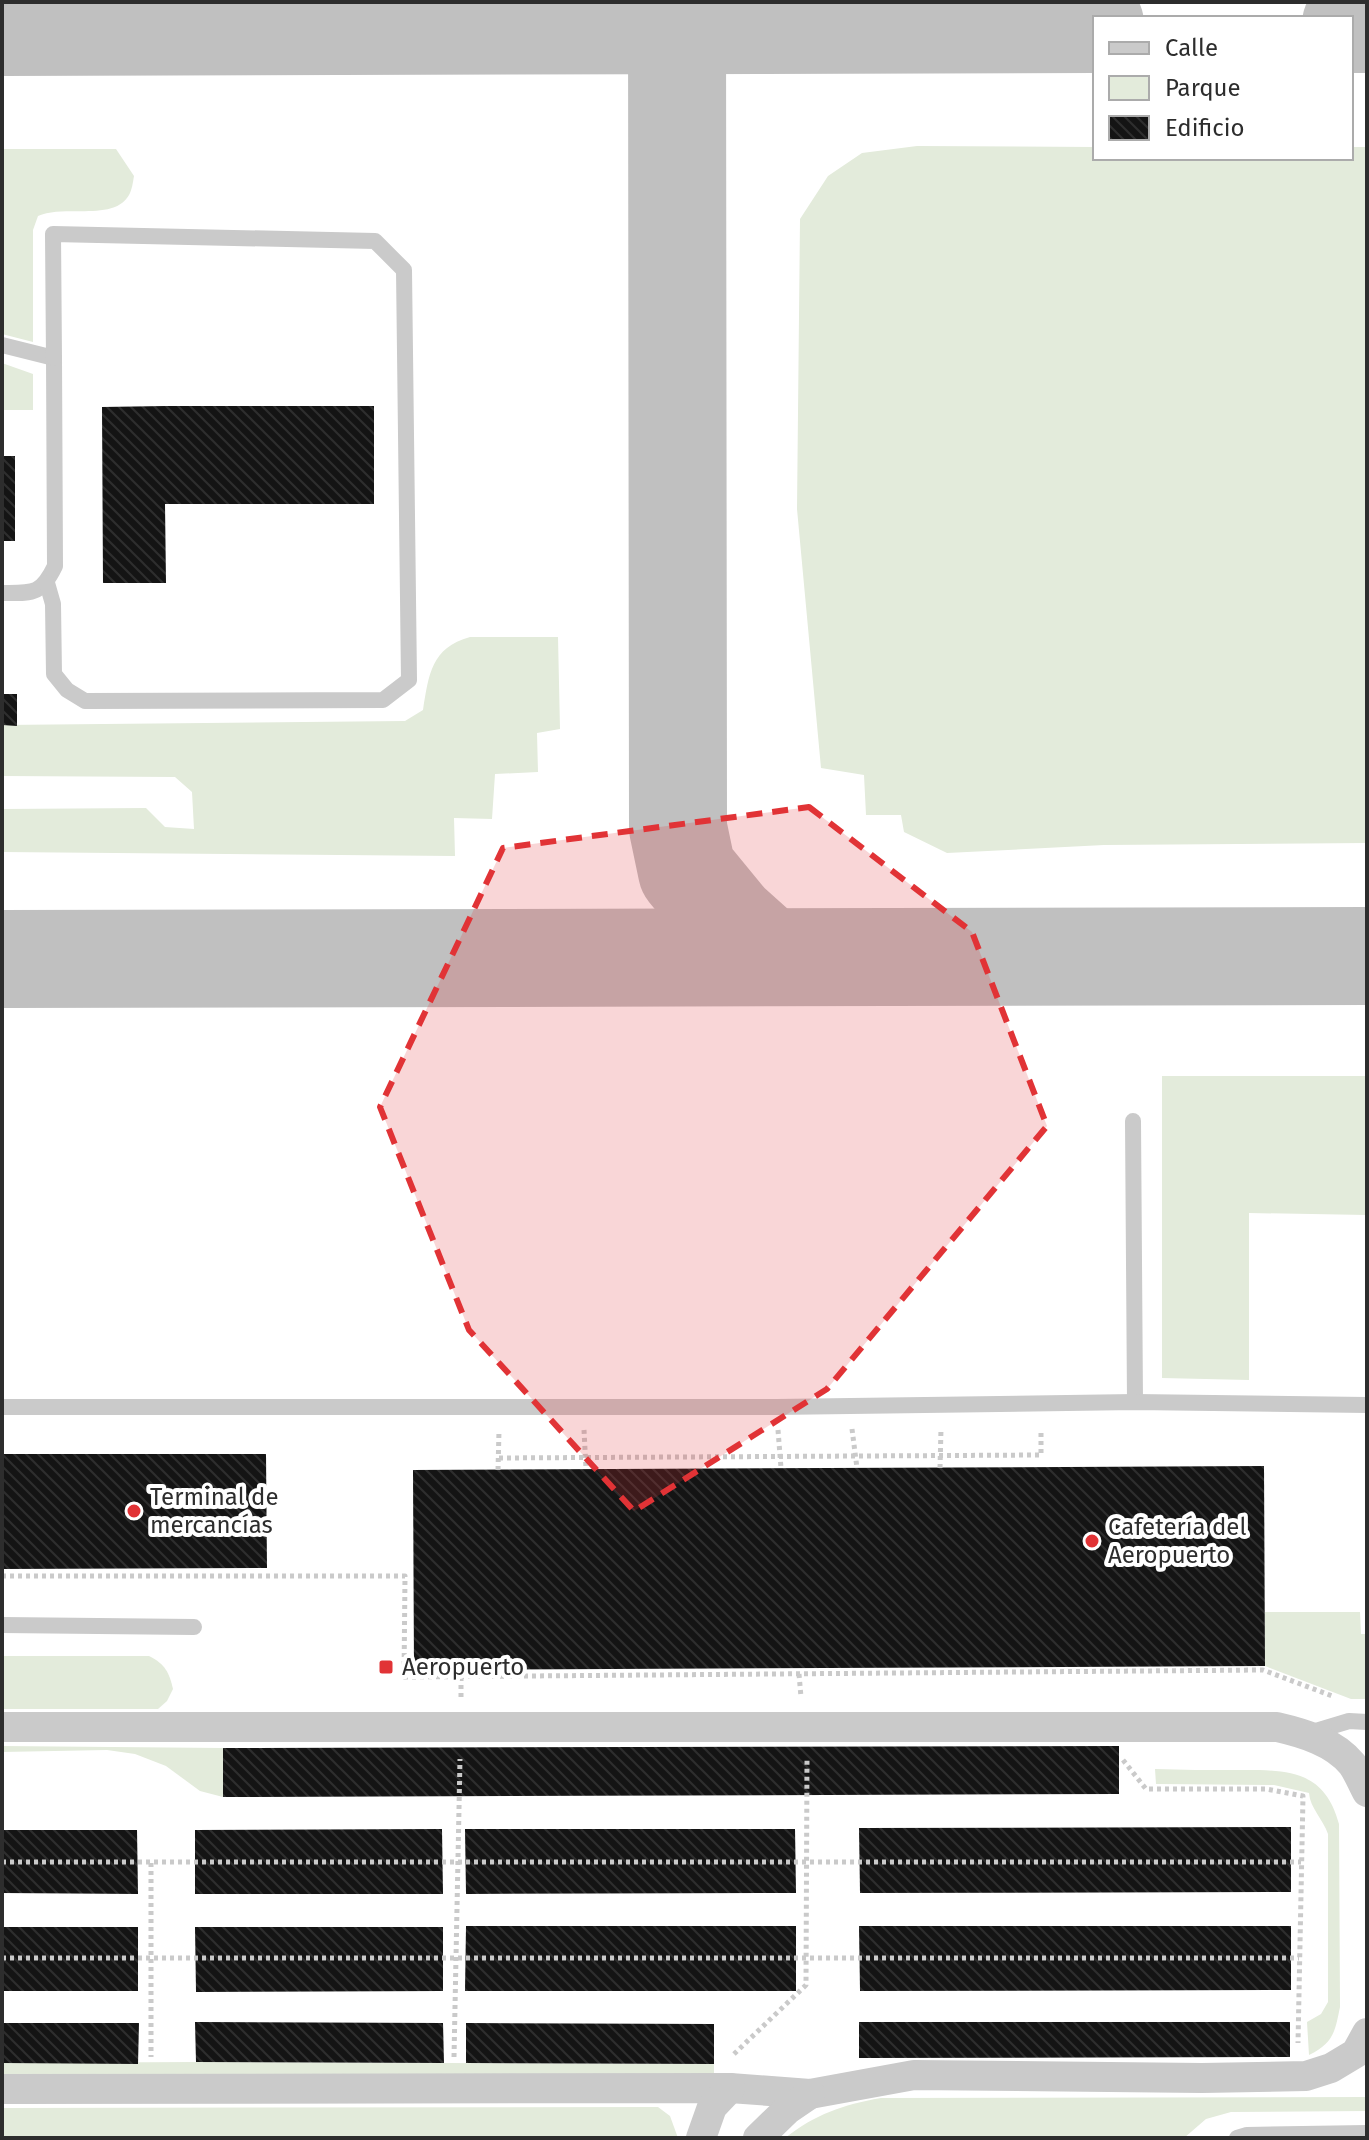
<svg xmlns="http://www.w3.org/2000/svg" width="1369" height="2140" viewBox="0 0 1369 2140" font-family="'Fira Sans',sans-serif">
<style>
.green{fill:#e3ebdb}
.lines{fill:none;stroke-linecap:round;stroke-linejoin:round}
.taxiway{stroke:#c0c0c0;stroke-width:98}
.building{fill:url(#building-back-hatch)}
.path{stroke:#cacaca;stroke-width:5;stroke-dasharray:4 4;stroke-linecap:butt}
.lane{stroke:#cacaca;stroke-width:16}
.street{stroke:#cacaca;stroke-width:30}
.marked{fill:#e13336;fill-opacity:0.2;stroke:#e13336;stroke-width:6;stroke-dasharray:16 10;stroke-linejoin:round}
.poi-dot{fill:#e13336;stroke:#fff;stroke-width:3}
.labels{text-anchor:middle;stroke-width:8;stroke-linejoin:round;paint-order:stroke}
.poi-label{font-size:24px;fill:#2d2d2d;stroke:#fff;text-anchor:start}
</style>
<defs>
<pattern id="building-back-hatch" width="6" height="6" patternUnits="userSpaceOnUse" patternTransform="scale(2)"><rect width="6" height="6" fill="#141414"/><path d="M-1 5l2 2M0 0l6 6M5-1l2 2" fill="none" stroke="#2e2e2e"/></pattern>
</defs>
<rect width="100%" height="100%" fill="#fff"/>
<!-- green -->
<g class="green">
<path d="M917 146 1095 147V158H1351V147H1367V843L1104 845 947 853 904 832 901 815H866L864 775 821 768 797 509 800 219 828 176 862 153Z"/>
<path d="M2 149H116L134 176C133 182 132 190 129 195 114 222 64 204 38 216L33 230V342L2 334Z"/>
<path d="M2 363 33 374V410H2Z"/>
<path d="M470 637H558L560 729 537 733 538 772 495 774 492 819 454 818 455 856 2 852V809L146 808 165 827 194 829 192 792 175 777 2 776V725L405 721 423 710C429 674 431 648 470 637Z"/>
<path d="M1162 1076H1367V1215L1249 1213V1380L1162 1378Z"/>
<path d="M1265 1612H1360L1361 1634H1367V1699H1351L1265 1666Z"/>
<path d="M2 1656H149C165 1664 169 1672 173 1689L167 1701 158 1709H2Z"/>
<path d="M2 1746 223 1748V1797L200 1791 166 1766 135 1754 107 1750 2 1752Z"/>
<path d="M1155 1769C1182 1770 1209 1770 1236 1770 1285 1770 1324 1768 1339 1824L1340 2007C1335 2031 1334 2043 1309 2055L1307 2022 1321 2014 1328 2002V1834C1323 1819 1310 1808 1309 1793L1274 1785 1156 1784Z"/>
<path d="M196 2062 714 2064V2076L2 2079V2063Z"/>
<path d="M1367 2097V2111L1231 2112 1206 2119 1184 2138H785C816 2114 842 2105 881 2098Z"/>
<path d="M658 2107 670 2116 678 2138H2V2108Z"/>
</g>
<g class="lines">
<!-- taxiway -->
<g class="taxiway">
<path d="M677 2 678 828 687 871 729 922 768 957"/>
<path d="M1351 24H1367"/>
<path d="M2 27 1095 24"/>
<path d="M2 959 1367 956"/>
</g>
</g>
<!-- building -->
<g class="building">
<path d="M165 406H374V504H165L166 583H103L102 407Z"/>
<rect x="2" y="456" width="13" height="85"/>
<path d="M2 694H17V726L2 725Z"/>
<path d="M2 1454H266L267 1568 2 1569Z"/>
<path d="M1264 1466 1265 1666 414 1670 413 1470Z"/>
<path d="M1119 1746V1794L223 1797V1748Z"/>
<path d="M1291 1827V1892L860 1893 859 1828Z"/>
<path d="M442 1829 443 1894H195V1830Z"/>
<path d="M465 1829H795L796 1893 466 1894Z"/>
<path d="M2 1830H137L138 1894 2 1893Z"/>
<path d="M466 1926H796V1991H465Z"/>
<path d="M859 1926H1291V1990L860 1991Z"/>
<rect x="2" y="1927" width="136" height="64"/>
<path d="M195 1927H443V1991L196 1992Z"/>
<path d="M195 2022 443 2023 444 2063 196 2062Z"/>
<path d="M859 2022H1290V2057L859 2058Z"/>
<path d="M2 2023H139L138 2064 2 2063Z"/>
<path d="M466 2023 714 2024V2064L466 2063Z"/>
</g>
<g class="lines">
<!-- path -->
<g class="path">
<path d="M852 1429 857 1468"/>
<path d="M584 1430 586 1469"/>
<path d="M778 1430 781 1468"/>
<path d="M499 1458 1041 1455V1429"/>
<path d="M940 1468 941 1429"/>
<path d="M498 1470 499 1431"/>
<path d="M2 1576H405L404 1677 1263 1670 1335 1697"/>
<path d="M799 1674 801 1697"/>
<path d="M461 1697V1677"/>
<path d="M1123 1760 1146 1789H1266L1303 1796 1298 2043"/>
<path d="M2 1862H1301"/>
<path d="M151 1863V2057"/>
<path d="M2 1958H1299"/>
<path d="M734 2054 806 1985 807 1758"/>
<path d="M454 2057 460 1759"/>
</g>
<!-- lane -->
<g class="lane">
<path d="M2 345 54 358 55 566C41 595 33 593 2 593"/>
<path d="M47 583 53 604 54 674 67 690 85 701 383 700 409 680 404 270 375 241 53 234 54 358"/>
<path d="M1133 1121 1135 1402"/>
<path d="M2 1407H776L1135 1402 1367 1405"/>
<path d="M2 1625 194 1627"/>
<path d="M1306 1734 1349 1721 1367 1722"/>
<path d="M1237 2138 1247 2135 1367 2133"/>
</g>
<!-- street -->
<g class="street">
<path d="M2 1727H1277C1303 1733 1334 1742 1352 1764 1358 1772 1362 1783 1367 1792"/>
<path d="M2 2089 730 2088 810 2094 914 2075 1202 2078 1306 2076 1331 2068 1356 2053 1367 2033"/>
<path d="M701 2138 712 2107 730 2088"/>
<path d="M758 2138 788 2109 810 2094"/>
</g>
</g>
<!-- marked area -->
<path class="marked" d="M809 807 972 932 1047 1126 827 1389 634 1511 469 1330 380 1107 503 848Z"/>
<!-- markers -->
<g class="poi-dot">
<circle cx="134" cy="1511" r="8"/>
<circle cx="1092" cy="1541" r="8"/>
<rect x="378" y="1659" width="16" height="16" rx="4"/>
</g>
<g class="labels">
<!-- poi labels -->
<g class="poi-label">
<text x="150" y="1505">Terminal de<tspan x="150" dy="28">mercancías</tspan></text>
<text x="1108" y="1535">Cafetería del<tspan x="1108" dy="28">Aeropuerto</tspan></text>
<text x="402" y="1675">Aeropuerto</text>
</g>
</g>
<!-- border -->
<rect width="1369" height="2140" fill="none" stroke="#2d2d2d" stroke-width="8"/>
<!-- legend -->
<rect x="1093" y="16" width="260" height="144" fill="#ffffff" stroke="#ababab" stroke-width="2"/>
<rect x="1109" y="42" width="40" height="12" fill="#cacaca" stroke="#ababab" stroke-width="2"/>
<text x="1165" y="56" font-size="24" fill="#2d2d2d">Calle</text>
<rect x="1109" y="76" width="40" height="24" fill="#e3ebdb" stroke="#ababab" stroke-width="2"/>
<text x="1165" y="96" font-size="24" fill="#2d2d2d">Parque</text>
<rect x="1109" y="116" width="40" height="24" fill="url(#building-back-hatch)" stroke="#ababab" stroke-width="2"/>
<text x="1165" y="136" font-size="24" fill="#2d2d2d">Edificio</text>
</svg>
